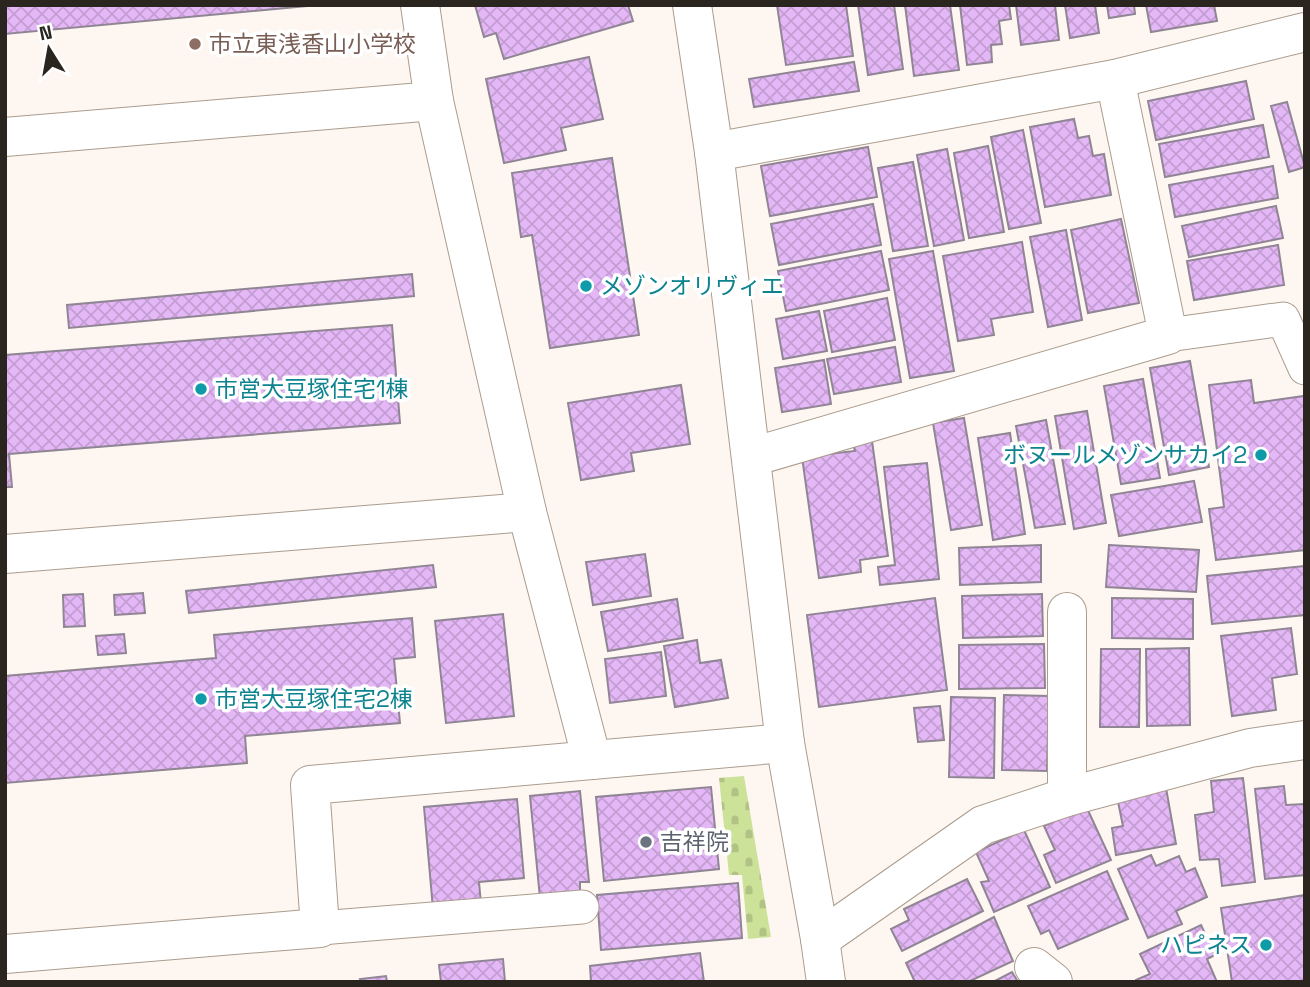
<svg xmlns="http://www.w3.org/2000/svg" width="1310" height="987" viewBox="0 0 1310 987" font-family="'Space Grotesk','Noto Sans JP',sans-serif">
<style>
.cemetery{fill:url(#cemetery-stones)}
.building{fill:url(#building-cross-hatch);stroke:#908594;stroke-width:2}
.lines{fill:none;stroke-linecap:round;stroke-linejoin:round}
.service-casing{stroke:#ab9c8e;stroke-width:35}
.minor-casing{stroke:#ab9c8e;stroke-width:40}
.tertiary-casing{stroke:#ab9c8e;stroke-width:40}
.service{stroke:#fff;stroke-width:33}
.minor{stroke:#fff;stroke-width:38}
.tertiary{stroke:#fff;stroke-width:38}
.education-dot{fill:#8d6e63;stroke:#fff;stroke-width:2.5}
.culture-dot{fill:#0f9aa8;stroke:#fff;stroke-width:2.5}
.worship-dot{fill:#6b7280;stroke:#fff;stroke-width:2.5}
.labels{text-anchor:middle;stroke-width:7;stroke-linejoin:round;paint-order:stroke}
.education-label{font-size:23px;fill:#785e54;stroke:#fff;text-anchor:start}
.culture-label{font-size:23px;fill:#0d838f;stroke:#fff;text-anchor:start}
.worship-label{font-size:23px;fill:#5b616d;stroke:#fff;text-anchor:start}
</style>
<defs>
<pattern id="cemetery-stones" width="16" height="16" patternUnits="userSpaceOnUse" patternTransform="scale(1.75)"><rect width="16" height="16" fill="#cde299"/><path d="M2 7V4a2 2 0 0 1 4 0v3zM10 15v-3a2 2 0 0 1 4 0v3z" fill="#b0c284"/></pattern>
<pattern id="building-cross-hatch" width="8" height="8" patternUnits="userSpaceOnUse" patternTransform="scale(1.75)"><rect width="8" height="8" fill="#e4b7f6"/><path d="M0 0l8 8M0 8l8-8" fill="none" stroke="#c49dd3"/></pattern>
</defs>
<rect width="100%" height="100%" fill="#fef7f1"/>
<!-- cemetery -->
<path class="cemetery" d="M744 776 771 937 748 939 742 875H729L719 778Z"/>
<!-- building -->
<g class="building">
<path d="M5 5H318L5 34Z"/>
<path d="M475 5H628L633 21 504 59 496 33 484 37Z"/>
<path d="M777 5H846L853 56 786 65Z"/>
<path d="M858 5H894L903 69 868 75Z"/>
<path d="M905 5H950L959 70 914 76Z"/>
<path d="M960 5H1009L1011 19 999 21 1002 44 991 45 992 62 967 65Z"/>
<path d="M1016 5H1055L1059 40 1021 45Z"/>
<path d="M1065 5H1095L1099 33 1070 38Z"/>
<path d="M1107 5H1134L1135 14 1109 18Z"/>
<path d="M1146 5H1214L1217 21 1151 32Z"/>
<path d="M589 57 603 119 561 128 566 150 504 163 486 79Z"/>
<path d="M854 62 859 91 754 107 749 79Z"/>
<path d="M1246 81 1254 119 1156 140 1148 101Z"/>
<path d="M1287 102 1305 167 1289 172 1271 106Z"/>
<path d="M1074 119 1078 138 1089 136 1093 156 1104 154 1111 195 1045 207 1030 127Z"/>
<path d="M1263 125 1269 157 1165 177 1159 144Z"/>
<path d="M1023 130 1041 223 1009 229 991 137Z"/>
<path d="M988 146 1004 232 969 238 954 153Z"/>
<path d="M868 147 877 197 770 216 761 166Z"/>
<path d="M947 149 964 240 934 246 917 155Z"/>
<path d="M612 158 639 335 550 348 532 235 521 237 512 173Z"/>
<path d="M913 162 928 246 893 251 878 168Z"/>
<path d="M1273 166 1278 198 1175 217 1169 185Z"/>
<path d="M873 204 881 245 779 265 771 224Z"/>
<path d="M1276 206 1283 238 1189 257 1182 226Z"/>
<path d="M1121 219 1139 303 1088 313 1071 230Z"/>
<path d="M1066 230 1082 320 1048 327 1030 237Z"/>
<path d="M1022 242 1033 312 991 319 994 335 958 341 943 256Z"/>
<path d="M1278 245 1284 285 1194 300 1187 261Z"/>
<path d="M881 251 889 290 786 311 778 271Z"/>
<path d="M933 251 954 371 910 378 889 259Z"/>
<path d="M412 274 414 296 69 328 67 305Z"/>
<path d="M887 298 895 340 832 352 824 311Z"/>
<path d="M819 311 827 351 783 359 776 319Z"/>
<path d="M392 325 400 423 9 454 12 487H5V355Z"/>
<path d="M895 347 901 382 834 394 827 359Z"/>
<path d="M824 360 831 404 782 412 775 368Z"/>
<path d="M1190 361 1209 467 1169 475 1150 368Z"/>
<path d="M1143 379 1160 478 1121 484 1104 386Z"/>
<path d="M1251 380 1254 403 1304 396 1305 550 1216 560 1209 509 1224 507 1209 385Z"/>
<path d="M681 385 690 444 631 453 634 471 581 480 568 403Z"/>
<path d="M1087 411 1106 523 1074 529 1055 416Z"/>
<path d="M964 418 982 525 951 530 933 423Z"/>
<path d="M1046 420 1065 524 1035 528 1016 426Z"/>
<path d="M1010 433 1025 534 993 540 978 438Z"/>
<path d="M872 441 888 556 860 560 861 572 819 578 802 457 855 451 853 443Z"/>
<path d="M927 463 939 579 880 585 878 567 895 565 884 467Z"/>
<path d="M1194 481 1202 522 1119 536 1111 495Z"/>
<path d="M1041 545V582L960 585 959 548Z"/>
<path d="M1109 545 1199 550 1196 592 1106 587Z"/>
<path d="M645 554 651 596 593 605 586 562Z"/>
<path d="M433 565 436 587 189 613 186 591Z"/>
<path d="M1304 566 1305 615 1212 624 1207 576Z"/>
<path d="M143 593 145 613 115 615 114 595Z"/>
<path d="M83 594 85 626 64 627 63 595Z"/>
<path d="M1042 594 1043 636 963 638 962 596Z"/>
<path d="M935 598 947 690 819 707 807 615Z"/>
<path d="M1112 598 1193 599V639L1112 638Z"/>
<path d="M677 599 683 638 608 651 601 612Z"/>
<path d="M503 614 514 716 446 723 435 621Z"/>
<path d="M412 618 415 657 394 659 400 723 245 736 247 763 5 783V676L216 658 214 635Z"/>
<path d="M1291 628 1297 674 1272 678 1276 710 1232 716 1221 636Z"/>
<path d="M124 634 126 653 98 655 96 636Z"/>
<path d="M697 640 700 663 721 660 728 698 675 707 664 646Z"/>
<path d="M1044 644 1045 688 959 689V645Z"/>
<path d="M1189 648 1190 725 1147 726 1146 649Z"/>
<path d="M1101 649H1140L1139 727H1100Z"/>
<path d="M661 652 666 696 610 703 605 659Z"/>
<path d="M1004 695 1049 696 1047 771 1002 770Z"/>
<path d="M951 697 995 698 994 778 949 777Z"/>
<path d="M940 706 944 740 918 742 914 708Z"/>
<path d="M1243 778 1255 882 1222 886 1219 859 1200 860 1195 815 1214 812 1211 781Z"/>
<path d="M1284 786 1286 805 1304 804 1305 875 1265 879 1255 789Z"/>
<path d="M711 787 719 869 604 881 596 797Z"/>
<path d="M1166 788 1176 844 1116 855 1112 828 1123 826 1117 797Z"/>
<path d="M580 791 589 882H580V894L540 898 530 796Z"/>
<path d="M517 799 524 878 479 882 481 904 433 909 424 807Z"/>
<path d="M1086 806 1111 860 1056 883 1044 855 1055 850 1044 826Z"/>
<path d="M1024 830 1050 887 994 912 981 882 989 881 976 852Z"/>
<path d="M1151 855 1156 866 1179 856 1186 872 1195 868 1207 897 1176 911 1182 924 1148 938 1118 869Z"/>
<path d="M1107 871 1128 919 1058 949 1049 930 1041 934 1028 906Z"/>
<path d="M967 879 983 911 902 951 891 929 909 920 904 909Z"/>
<path d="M738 883 742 938 601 950 597 895Z"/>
<path d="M1305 895V982H1232L1221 908Z"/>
<path d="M994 917 1013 961 968 982H915L906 963Z"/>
<path d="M1201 925 1215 955 1207 959 1217 982H1136V980L1150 974 1140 954Z"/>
<path d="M700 953 704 982H591L590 966Z"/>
<path d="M503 959 505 982H441L439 965Z"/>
<path d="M1012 972 1018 982H993Z"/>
<path d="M386 976 387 982H361L360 979Z"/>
</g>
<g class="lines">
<defs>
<g id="service">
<path d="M1168 335 1283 319 1305 368"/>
<path d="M320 928 582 907"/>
</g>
<g id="minor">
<path d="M420 5 434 101 527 512 592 760"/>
<path d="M714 152 1115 79 1305 32"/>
<path d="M752 457 1168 335 1115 79"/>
<path d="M5 554 527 512"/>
<path d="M1067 797V612"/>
<path d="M820 939 983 825 1067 797 1250 748 1305 740"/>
<path d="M5 954 320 928 310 785 785 743"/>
<path d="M1034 967 1053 982"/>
</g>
<g id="tertiary">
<path d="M692 5 714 152 785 743 820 939 826 982"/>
<path d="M5 137 434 101"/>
</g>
</defs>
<!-- service casing -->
<use href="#service" class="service-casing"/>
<!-- minor casing -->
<use href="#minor" class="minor-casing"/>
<!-- tertiary casing -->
<use href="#tertiary" class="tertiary-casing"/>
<!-- service -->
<use href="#service" class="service"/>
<!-- minor -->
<use href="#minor" class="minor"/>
<!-- tertiary -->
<use href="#tertiary" class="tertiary"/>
</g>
<!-- markers -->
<circle class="education-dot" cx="195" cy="44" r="7"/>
<g class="culture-dot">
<circle cx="586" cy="286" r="7"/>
<circle cx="201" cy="389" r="7"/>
<circle cx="1261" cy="455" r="7"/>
<circle cx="201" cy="699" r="7"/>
<circle cx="1266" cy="945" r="7"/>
</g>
<circle class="worship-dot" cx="646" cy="842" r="7"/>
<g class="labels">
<!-- education labels -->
<g class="education-label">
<text x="209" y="52">市立東浅香山小学校</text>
</g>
<!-- culture labels -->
<g class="culture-label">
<text x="600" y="294">メゾンオリヴィエ</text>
<text x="215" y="397">市営大豆塚住宅1棟</text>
<text x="1247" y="463" text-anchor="end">ボヌールメゾンサカイ2</text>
<text x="215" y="707">市営大豆塚住宅2棟</text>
<text x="1252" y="953" text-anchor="end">ハピネス</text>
</g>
<!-- worship labels -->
<g class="worship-label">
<text x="660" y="850">吉祥院</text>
</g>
</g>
<!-- border -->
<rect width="1310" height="987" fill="none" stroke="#2b2520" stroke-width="14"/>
<!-- north arrow -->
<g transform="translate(49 49) rotate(349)" stroke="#ffffff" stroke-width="5" paint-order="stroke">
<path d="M0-5L12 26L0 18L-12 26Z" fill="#2b2520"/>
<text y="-10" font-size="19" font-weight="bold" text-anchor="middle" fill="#2b2520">N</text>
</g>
</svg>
